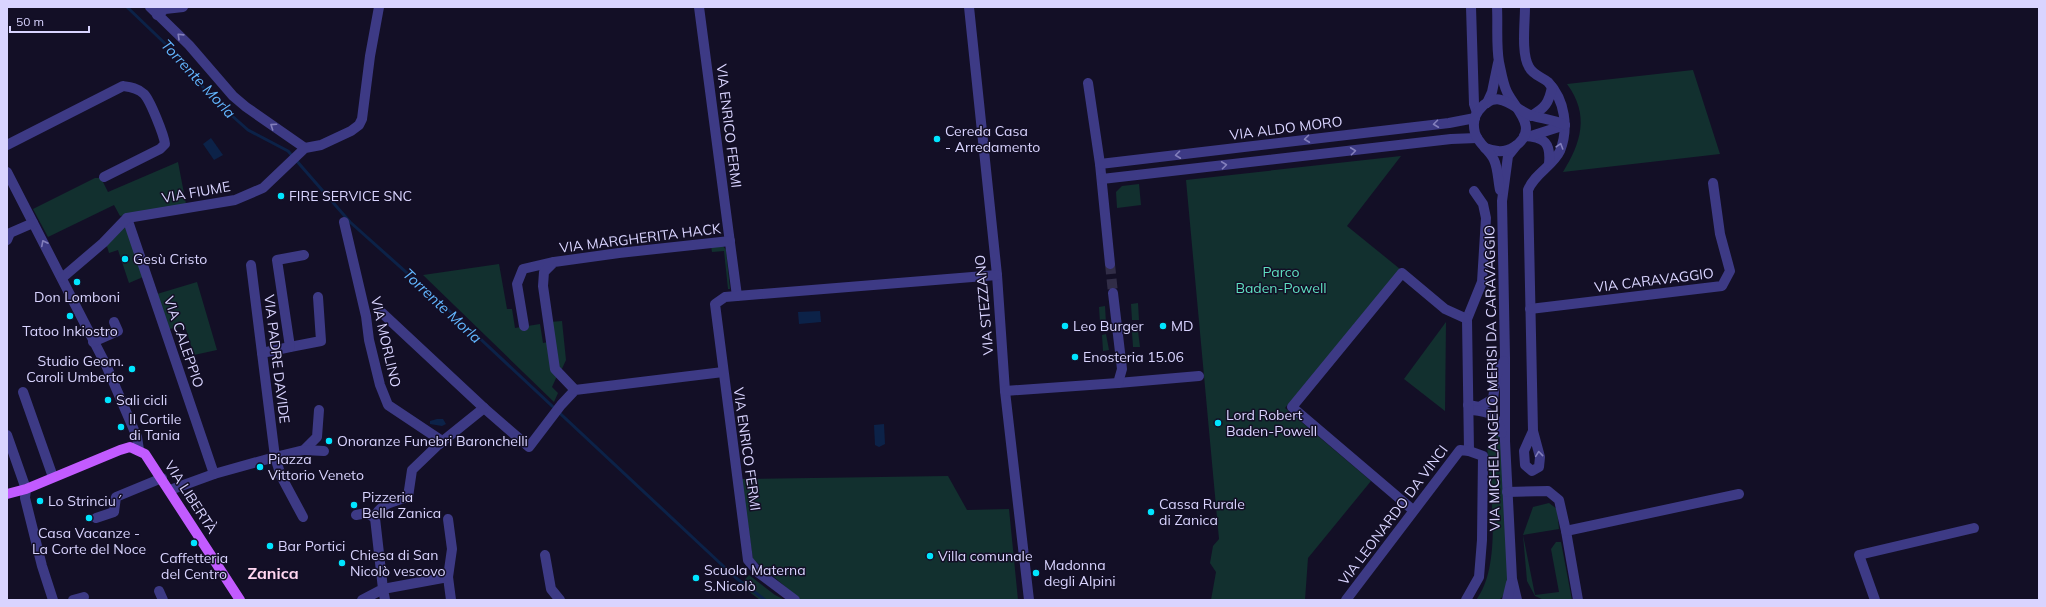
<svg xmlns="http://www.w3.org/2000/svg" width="2046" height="607" viewBox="0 0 2046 607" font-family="Mulish,sans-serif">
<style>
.green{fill:#12302f}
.water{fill:#0c2248}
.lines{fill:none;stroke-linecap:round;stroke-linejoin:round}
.stream{stroke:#0c2248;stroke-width:3}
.minor-tunnel{stroke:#312d47;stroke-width:10;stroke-dasharray:10 5;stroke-linecap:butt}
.minor{stroke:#3d3a85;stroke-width:10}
.major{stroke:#c25bff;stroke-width:10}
.oneway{stroke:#837fbc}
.poi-dot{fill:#00e5ff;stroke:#130f26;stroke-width:1.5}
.labels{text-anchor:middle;stroke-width:3;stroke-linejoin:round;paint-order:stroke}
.street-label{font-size:14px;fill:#d9d4ff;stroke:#130f26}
.poi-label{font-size:14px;fill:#d9d4ff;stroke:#130f26;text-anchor:start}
.park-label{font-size:14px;fill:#5fe0c0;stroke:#130f26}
.water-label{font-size:15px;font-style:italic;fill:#62b6ff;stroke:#130f26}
.quarter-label{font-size:16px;font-weight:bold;fill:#ffd6f0;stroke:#130f26}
</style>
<rect width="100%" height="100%" fill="#130f26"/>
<!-- green -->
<g class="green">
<path d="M1693 70 1720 154 1563 172C1581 143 1590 115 1567 84Z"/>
<path d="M1401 156 1347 226 1400 269 1285 408 1371 481 1308 558 1305 600H1211L1216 572 1210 563 1213 546 1219 539 1186 180Z"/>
<path d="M178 162 186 204 120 216 114 205 48 237 33 209 95 178H101L108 192Z"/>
<path d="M1139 184 1141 205 1117 208 1116 192 1122 186Z"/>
<path d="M126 223 143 277 129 283 118 250 109 253 106 243Z"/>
<path d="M711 246H723L726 250 730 289H728L724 251 712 252Z"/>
<path d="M499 264 507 309H512L515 328 540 324 543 343 548 342 557 376 552 387 558 393 554 402 423 275Z"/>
<path d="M197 282 217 350 194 355 185 326 169 329 157 294Z"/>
<path d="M1138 303 1139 320H1132L1131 304Z"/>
<path d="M1105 306 1106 323H1100L1099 307Z"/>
<path d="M562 321 566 360 560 373 550 322Z"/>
<path d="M1446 322 1445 411 1404 379Z"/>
<path d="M1138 331 1140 347H1133L1132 332Z"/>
<path d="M1106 334 1109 350 1103 351 1102 335Z"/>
<path d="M1496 428 1502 444 1508 578C1503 605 1501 600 1476 600 1503 565 1490 488 1487 445L1496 446Z"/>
<path d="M948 476 967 510 1009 509 1018 600H801L753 559 741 479Z"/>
<path d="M1549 503 1557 509 1559 529 1523 535 1535 595 1559 592 1551 549 1556 542H1561L1572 600H1544L1535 596 1527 581 1523 535 1533 507Z"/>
<path d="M749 575 775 595 785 600H760L740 585Z"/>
</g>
<!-- water -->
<g class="water">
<path d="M211 138 223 155 214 160 203 144Z"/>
<path d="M820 311 821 322 799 324 798 312Z"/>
<path d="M437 419H443L446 424 442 426 430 424V421Z"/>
<path d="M884 424 885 444 879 447 875 445 874 425Z"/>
</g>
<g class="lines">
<!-- stream -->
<path class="stream" d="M127 7 176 54 212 98 248 130 288 151 350 222 473 332 736 578 765 600"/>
<!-- minor-tunnel -->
<path class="minor-tunnel" d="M1110 264 1113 293"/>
<!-- minor -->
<g class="minor">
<path d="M150 7 189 45 233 96 246 107 305 148"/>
<path d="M699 7 737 296"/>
<path d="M969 7 997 275 1005 391 1029 600"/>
<path d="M1471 7 1474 104 1477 113"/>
<path d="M1525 7C1525 23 1521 54 1529 67 1533 75 1542 77 1548 82 1565 100 1569 128 1560 151 1553 166 1535 173 1528 190L1533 431 1540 457 1539 467 1532 471 1525 465 1524 451 1533 431"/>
<path d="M157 15 165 9 183 7"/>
<path d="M1088 83 1100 164 1110 264"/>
<path d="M1487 103 1492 92 1498 63"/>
<path d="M1531 116C1545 108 1549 103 1552 87"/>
<path d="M1524 136C1545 137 1551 143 1549 164"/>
<path d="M1531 136 1565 125"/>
<path d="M7 145 123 86C130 87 138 88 144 94 150 100 164 135 165 144L160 149 104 177"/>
<path d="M1516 146 1508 156 1502 201 1505 357V441L1512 579 1517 600"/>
<path d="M1485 148C1495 152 1505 153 1514 147 1541 129 1515 109 1507 92 1503 84 1501 71 1499 62 1496 45 1498 25 1497 7"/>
<path d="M1100 164 1449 123 1475 118"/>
<path d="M7 172 106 365 137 437 139 450"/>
<path d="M1102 179 1451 139 1477 138"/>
<path d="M1500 190C1498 181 1498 168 1494 160 1490 150 1478 144 1475 133 1473 125 1474 116 1479 110 1499 85 1515 111 1533 116 1544 119 1554 120 1565 125"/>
<path d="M127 218 214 474"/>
<path d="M344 222 366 316 369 340 380 385 388 405 442 441"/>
<path d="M7 240 10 233 33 223"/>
<path d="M251 265 275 457 304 450 317 437 319 410"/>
<path d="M62 278 103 243 127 218 235 200 263 188 305 148 321 145 351 131 359 125 362 119 370 56 379 7"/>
<path d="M1530 309 1722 286 1730 271 1720 234 1713 183"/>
<path d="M380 311 484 408 529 447 561 405 575 390 723 372"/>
<path d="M524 326 517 284 523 269 553 262"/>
<path d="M93 342 118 331 114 322"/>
<path d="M290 347 321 341 318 297"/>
<path d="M262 353 290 347 277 260 304 255"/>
<path d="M1118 383 1199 376"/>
<path d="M575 390 555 369 543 286 544 272 554 262 619 253 730 241"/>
<path d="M1005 391 1118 383 1122 369 1113 293"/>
<path d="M23 392 53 477"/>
<path d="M1468 405 1479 407 1493 399 1496 377 1504 361"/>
<path d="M1472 410C1492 412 1495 414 1502 433"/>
<path d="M7 435 26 489 25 498 42 566 53 600"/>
<path d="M304 450 324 451"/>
<path d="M1469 451 1467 319 1482 282 1486 218 1483 204 1474 191"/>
<path d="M170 490 214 474 275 457 281 476 303 517"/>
<path d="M1507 492 1548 491 1559 500 1566 531 1578 600"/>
<path d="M1413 510 1292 407 1402 273 1445 309 1467 319"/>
<path d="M356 515 367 513 375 518"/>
<path d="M96 518 114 512 116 497 162 478"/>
<path d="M448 519 452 549 448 577"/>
<path d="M1566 531 1739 494"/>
<path d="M545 555 551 589 560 600"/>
<path d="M159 591 163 600"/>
<path d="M73 600 84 597"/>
<path d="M362 600 383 589 375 518C378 504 396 501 408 497L412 470 438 445 484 408"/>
<path d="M385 600 383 589 448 577 451 600"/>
<path d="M795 600 759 573 748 560 715 304 725 297 737 296 997 275"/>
<path d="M1346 600 1460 450 1469 451 1483 456 1482 540 1479 577 1466 600"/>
<path d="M1507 600 1511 583"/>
<path d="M1875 600 1859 555 1974 528"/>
</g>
<!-- major -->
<path class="major" d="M7 494 26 489 120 450 130 447 145 454 240 600"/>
</g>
<!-- one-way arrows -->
<defs><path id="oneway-chevron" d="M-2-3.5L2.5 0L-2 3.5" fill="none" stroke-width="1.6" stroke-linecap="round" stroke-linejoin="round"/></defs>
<g class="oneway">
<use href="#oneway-chevron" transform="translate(180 36) rotate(-136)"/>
<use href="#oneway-chevron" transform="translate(1436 124) rotate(173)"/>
<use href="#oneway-chevron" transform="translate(273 126) rotate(-146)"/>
<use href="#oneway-chevron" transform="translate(1307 139) rotate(173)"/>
<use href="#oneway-chevron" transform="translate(1560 146) rotate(-73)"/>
<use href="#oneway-chevron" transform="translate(1353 151) rotate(-7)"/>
<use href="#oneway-chevron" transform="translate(1178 155) rotate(173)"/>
<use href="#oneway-chevron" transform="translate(1224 165) rotate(-7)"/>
<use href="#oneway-chevron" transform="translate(44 243) rotate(-117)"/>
<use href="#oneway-chevron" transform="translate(1539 454) rotate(-96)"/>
</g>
<!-- markers -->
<g class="poi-dot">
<circle cx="937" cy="139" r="4"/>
<circle cx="281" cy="196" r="4"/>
<circle cx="125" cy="259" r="4"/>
<circle cx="77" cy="282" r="4"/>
<circle cx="70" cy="316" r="4"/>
<circle cx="1065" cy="326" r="4"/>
<circle cx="1163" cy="326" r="4"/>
<circle cx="1075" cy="357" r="4"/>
<circle cx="132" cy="369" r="4"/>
<circle cx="108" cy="400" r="4"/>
<circle cx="1218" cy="423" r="4"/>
<circle cx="121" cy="427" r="4"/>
<circle cx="329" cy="441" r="4"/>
<circle cx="260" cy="467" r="4"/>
<circle cx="40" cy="501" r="4"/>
<circle cx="354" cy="505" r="4"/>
<circle cx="1151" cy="512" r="4"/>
<circle cx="89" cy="518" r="4"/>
<circle cx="194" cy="543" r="4"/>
<circle cx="270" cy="546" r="4"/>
<circle cx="930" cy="556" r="4"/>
<circle cx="342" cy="563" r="4"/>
<circle cx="1036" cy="573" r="4"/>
<circle cx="696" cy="578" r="4"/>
</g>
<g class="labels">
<!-- street labels -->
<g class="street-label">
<text transform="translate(729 126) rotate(83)" y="5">VIA ENRICO FERMI</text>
<text transform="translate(1286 128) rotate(-7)" y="5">VIA ALDO MORO</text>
<text transform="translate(196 192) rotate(-10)" y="5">VIA FIUME</text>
<text transform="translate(640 238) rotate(-7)" y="5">VIA MARGHERITA HACK</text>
<text transform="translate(1654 280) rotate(-7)" y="5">VIA CARAVAGGIO</text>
<text transform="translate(984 305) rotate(-95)" y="5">VIA STEZZANO</text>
<text transform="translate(184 342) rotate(71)" y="5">VIA CALEPPIO</text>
<text transform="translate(386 342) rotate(77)" y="5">VIA MORLINO</text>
<text transform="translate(277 359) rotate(83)" y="5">VIA PADRE DAVIDE</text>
<text transform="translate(1492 378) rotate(-91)" y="5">VIA MICHELANGELO MERISI DA CARAVAGGIO</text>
<text transform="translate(747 449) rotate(82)" y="5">VIA ENRICO FERMI</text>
<text transform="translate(191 497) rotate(57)" y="5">VIA LIBERTÀ</text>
<text transform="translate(1393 515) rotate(-53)" y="5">VIA LEONARDO DA VINCI</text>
</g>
<!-- poi labels -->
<g class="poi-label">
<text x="945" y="136">Cereda Casa<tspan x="945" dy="16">- Arredamento</tspan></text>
<text x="289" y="201">FIRE SERVICE SNC</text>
<text x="133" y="264">Gesù Cristo</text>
<text x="77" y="302" text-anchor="middle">Don Lomboni</text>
<text x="1073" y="331">Leo Burger</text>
<text x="1171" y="331">MD</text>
<text x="70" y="336" text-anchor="middle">Tatoo Inkiostro</text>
<text x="1083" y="362">Enosteria 15.06</text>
<text x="124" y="366" text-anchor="end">Studio Geom.<tspan x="124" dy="16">Caroli Umberto</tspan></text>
<text x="116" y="405">Sali cicli</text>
<text x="1226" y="420">Lord Robert<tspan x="1226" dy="16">Baden-Powell</tspan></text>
<text x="129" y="424">Il Cortile<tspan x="129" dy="16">di Tania</tspan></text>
<text x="337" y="446">Onoranze Funebri Baronchelli</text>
<text x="268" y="464">Piazza<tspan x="268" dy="16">Vittorio Veneto</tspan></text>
<text x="362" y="502">Pizzeria<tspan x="362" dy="16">Bella Zanica</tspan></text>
<text x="48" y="506">Lo Strinciu´</text>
<text x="1159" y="509">Cassa Rurale<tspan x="1159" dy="16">di Zanica</tspan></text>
<text x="89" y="538" text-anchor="middle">Casa Vacanze -<tspan x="89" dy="16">La Corte del Noce</tspan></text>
<text x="278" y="551">Bar Portici</text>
<text x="350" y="560">Chiesa di San<tspan x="350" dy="16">Nicolò vescovo</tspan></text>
<text x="938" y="561">Villa comunale</text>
<text x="194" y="563" text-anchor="middle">Caffetteria<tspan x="194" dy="16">del Centro</tspan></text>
<text x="1044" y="570">Madonna<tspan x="1044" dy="16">degli Alpini</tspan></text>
<text x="704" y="575">Scuola Materna<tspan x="704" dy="16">S.Nicolò</tspan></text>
</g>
<!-- park labels -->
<g class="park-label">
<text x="1281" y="277">Parco<tspan x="1281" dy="16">Baden-Powell</tspan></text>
</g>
<!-- water labels -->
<g class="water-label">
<text transform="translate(198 79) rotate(47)" y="5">Torrente Morla</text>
<text transform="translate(442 306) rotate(43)" y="5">Torrente Morla</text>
</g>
<!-- quarter labels -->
<g class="quarter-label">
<text x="273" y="579">Zanica</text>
</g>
</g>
<!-- border -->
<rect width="2046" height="607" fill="none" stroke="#d9d4ff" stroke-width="16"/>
<!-- scale -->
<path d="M10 26v6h79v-6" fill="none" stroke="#d9d4ff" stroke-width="2"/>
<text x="16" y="26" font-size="12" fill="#d9d4ff" stroke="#130f26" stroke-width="3" paint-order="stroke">50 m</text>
</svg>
